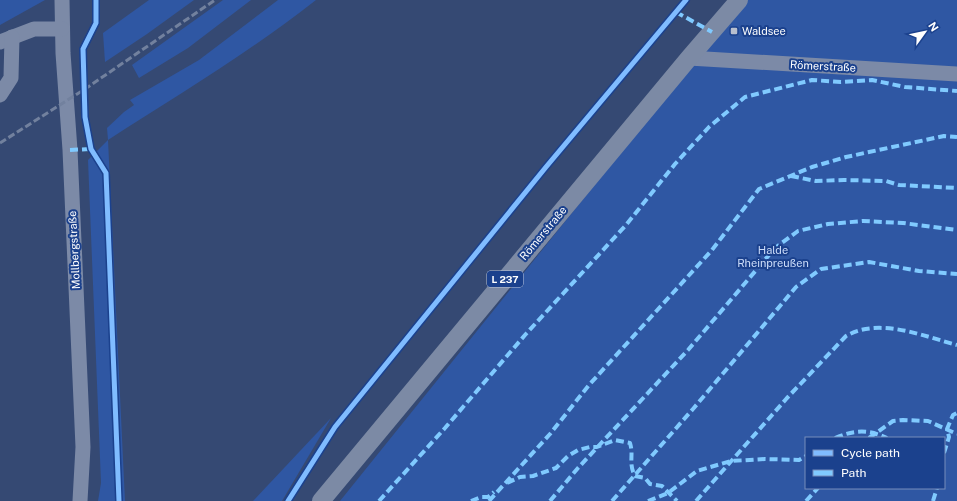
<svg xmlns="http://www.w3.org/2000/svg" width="957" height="501" viewBox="0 0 957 501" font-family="'Public Sans',sans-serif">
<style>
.green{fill:#2f57a3;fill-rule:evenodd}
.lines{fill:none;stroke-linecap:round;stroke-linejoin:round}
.minor{stroke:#7c8aa7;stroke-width:15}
.major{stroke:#7c8aa5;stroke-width:18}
.rail{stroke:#72819e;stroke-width:3;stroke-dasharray:7 3;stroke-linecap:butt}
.quiet{stroke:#80caff;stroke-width:4;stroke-dasharray:8 4;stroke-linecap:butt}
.cycleway-casing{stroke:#1b418d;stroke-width:8}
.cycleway{stroke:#80bcff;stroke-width:5}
.poi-dot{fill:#b8bfce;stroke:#1b418d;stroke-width:1.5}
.labels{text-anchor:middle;stroke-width:4;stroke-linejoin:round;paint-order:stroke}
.shield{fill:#1b418d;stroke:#bbc6dd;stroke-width:1}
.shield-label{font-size:10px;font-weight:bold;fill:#fff}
.poi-label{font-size:11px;fill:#fff;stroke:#1b418d;text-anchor:start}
.street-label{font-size:11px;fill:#fff;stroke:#1b418d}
.park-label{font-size:11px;fill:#cdddfa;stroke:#1b418d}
</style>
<rect width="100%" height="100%" fill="#354973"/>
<!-- green -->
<g class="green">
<path d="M0 0H45L0 25Z"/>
<path d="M149 0H194L147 34 105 62 103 33Z"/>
<path d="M223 0H251L188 48 139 78 132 65Z"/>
<path d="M278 0H316C250 52 178 95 108 140L125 501H98L101 483 88 160 108 140 107 128 124 112 134 105 130 100 199 60Z"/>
<path d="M747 0H957V501H340L704 49ZM806 438H944V488H806Z"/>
<path d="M331 418 282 501H253Z"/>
</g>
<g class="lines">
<!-- minor -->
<g class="minor">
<path d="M62 0 63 53 70 150 83 447 80 501"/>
<path d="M0 42 34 29H62"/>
<path d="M689 58 957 74"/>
<path d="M0 95 11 78 12 37"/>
</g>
<!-- major -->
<path class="major" d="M321 501 689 58 739 0"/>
<!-- rail -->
<path class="rail" d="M0 143 85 89 215 0"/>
<!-- quiet -->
<g class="quiet">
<path d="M676 12 712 32"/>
<path d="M70 150 91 149"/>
<path d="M791 176 816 181 844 180 886 181 899 185 957 188"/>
<path d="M835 438C854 430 868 429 887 438"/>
<path d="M869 438 893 421 903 420 928 421 957 434"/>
<path d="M944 453 949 437 947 429 953 415 957 413"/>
<path d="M507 483 520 477 533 476 556 468 568 456 578 450 590 447H597L615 440 630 443C634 456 628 463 635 476L645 478 650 484 662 486 677 501"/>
<path d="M379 501 445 428 525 335 626 225 675 164 709 127 745 97 812 80 841 82 872 80 905 87 957 91"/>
<path d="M471 501 481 497H488L494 492"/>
<path d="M489 501 550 434 589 385 712 250 759 189 812 167 846 157 944 136 957 137"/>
<path d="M550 501 578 468 688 350 775 248 798 231 828 224 863 221 903 223 957 230"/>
<path d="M612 501 693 409 796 287 821 269 869 262 919 271 957 274"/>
<path d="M648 501 668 493 697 471 731 461 765 459 799 460 806 456"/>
<path d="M696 501 787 398 846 336C879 317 923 336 957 345"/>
<path d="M806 501 818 488"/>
<path d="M933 501 937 488"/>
</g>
<defs>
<g id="cycleway">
<path d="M96 0V23L83 49 85 117 91 149 106 173 119 501"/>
<path d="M288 501 335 427 546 167 686 0"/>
</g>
</defs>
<!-- cycleway casing -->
<use href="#cycleway" class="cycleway-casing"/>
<!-- cycleway -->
<use href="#cycleway" class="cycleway"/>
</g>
<!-- markers -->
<rect class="poi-dot" x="730" y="27" width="8" height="8" rx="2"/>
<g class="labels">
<!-- shield labels -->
<rect class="shield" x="487" y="271" width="36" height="16" rx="3"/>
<g class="shield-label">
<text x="505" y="283">L 237</text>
</g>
<!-- poi labels -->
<g class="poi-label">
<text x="742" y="35">Waldsee</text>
</g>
<!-- street labels -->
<g class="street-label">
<text transform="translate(823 66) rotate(3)" y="4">Römerstraße</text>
<text transform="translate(543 233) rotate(-50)" y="4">Römerstraße</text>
<text transform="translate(74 250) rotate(-93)" y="4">Mollbergstraße</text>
</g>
<!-- park labels -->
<g class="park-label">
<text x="773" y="254">Halde<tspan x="773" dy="13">Rheinpreußen</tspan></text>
</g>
</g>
<!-- legend -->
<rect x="805" y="437" width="140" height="52" fill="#1b418d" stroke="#768dbb"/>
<rect x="813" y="450" width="20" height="6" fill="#80bcff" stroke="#768dbb"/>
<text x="841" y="457" font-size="12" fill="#ffffff">Cycle path</text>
<rect x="813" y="470" width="20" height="6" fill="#80caff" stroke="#768dbb"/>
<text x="841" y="477" font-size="12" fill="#ffffff">Path</text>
<!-- north arrow -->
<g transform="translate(925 32) rotate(57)" stroke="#1b418d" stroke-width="3" paint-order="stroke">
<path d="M0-3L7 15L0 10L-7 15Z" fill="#ffffff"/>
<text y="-6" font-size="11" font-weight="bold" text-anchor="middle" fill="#ffffff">N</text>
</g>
</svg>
